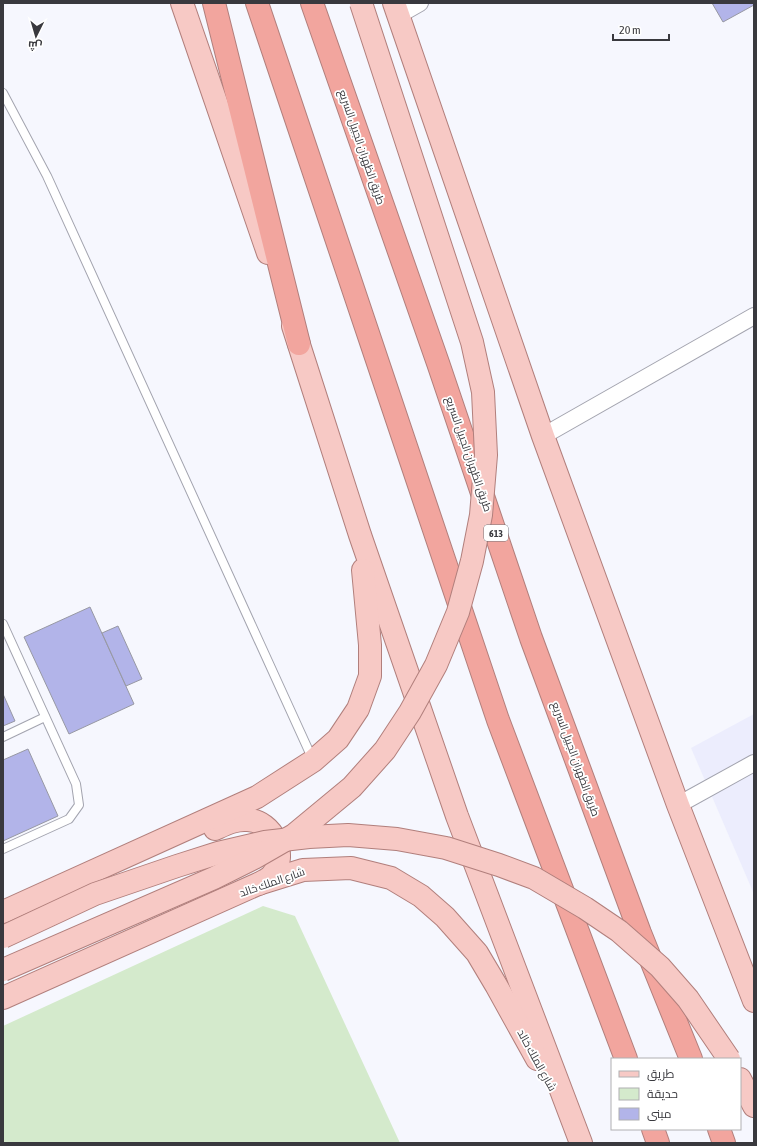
<svg xmlns="http://www.w3.org/2000/svg" width="757" height="1146" viewBox="0 0 757 1146" font-family="'Asap Condensed',Cairo,sans-serif">
<style>
.built{fill:#ecedfd}
.green{fill:#d4eacc}
.building{fill:#b2b4e9;stroke:#9798a3}
.lines{fill:none;stroke-linecap:round;stroke-linejoin:round}
.service-casing{stroke:#a3a4af;stroke-width:10}
.minor-casing{stroke:#a3a4af;stroke-width:18}
.primary-casing{stroke:#b17f7c;stroke-width:24}
.motorway-casing{stroke:#b17f7c;stroke-width:24}
.service{stroke:#fff;stroke-width:8}
.minor{stroke:#fff;stroke-width:16}
.primary{stroke:#f7c9c5;stroke-width:22}
.motorway{stroke:#f2a59e;stroke-width:22}
.primary-bridge-casing{stroke:#b17f7c;stroke-width:24;stroke-linecap:butt}
.primary-bridge{stroke:#f7c9c5;stroke-width:22}
.labels{text-anchor:middle;stroke-width:3.5;stroke-linejoin:round;paint-order:stroke}
.shield{fill:#fff;stroke:#747478;stroke-width:1}
.shield-label{font-size:10px;font-weight:bold;fill:#39393e}
.street-label{font-size:11px;fill:#39393e;stroke:#fff}
</style>
<rect width="100%" height="100%" fill="#f6f7fe"/>
<!-- built -->
<path class="built" d="M754 714V894L691 748Z"/>
<!-- green -->
<path class="green" d="M263 906 295 916 400 1143H3V1026Z"/>
<!-- building -->
<g class="building">
<path d="M712 3H754V5L723 22Z"/>
<path d="M90 607 134 704 69 734 24 637Z"/>
<path d="M118 626 142 679 126 686 102 633Z"/>
<path d="M3 694 15 721 3 726Z"/>
<path d="M28 749 58 816 3 841V760Z"/>
</g>
<g class="lines">
<defs>
<g id="service">
<path d="M3 93 47 176 313 760"/>
<path d="M3 624 76 784 79 805 69 819 3 849"/>
<path d="M3 737 45 717"/>
</g>
<g id="minor">
<path d="M399 15 420 3"/>
<path d="M543 436 754 316"/>
<path d="M678 805 754 763"/>
</g>
<g id="primary">
<path d="M182 3 268 253"/>
<path d="M394 3 543 436 678 805 754 1001"/>
<path d="M293 326 360 535 457 816 581 1143"/>
<path d="M215 829C226 824 236 819 247 820 273 820 289 856 272 875 269 879 263 881 259 884"/>
<path d="M3 912 257 797 313 761 338 739 358 709 370 676V645L363 570"/>
<path d="M3 998 258 884 303 870 351 868 391 878 421 896 445 917 477 953 496 985 537 1059"/>
<path d="M740 1079 754 1106"/>
</g>
<g id="motorway">
<path d="M214 3 299 344"/>
<path d="M257 3 498 720 626 1059"/>
<path d="M312 3 438 363 531 638 640 933 691 1059"/>
<path d="M653 1129 658 1143"/>
<path d="M719 1129 724 1143"/>
</g>
</defs>
<!-- service casing -->
<use href="#service" class="service-casing"/>
<!-- minor casing -->
<use href="#minor" class="minor-casing"/>
<!-- primary casing -->
<use href="#primary" class="primary-casing"/>
<!-- motorway casing -->
<use href="#motorway" class="motorway-casing"/>
<!-- service -->
<use href="#service" class="service"/>
<!-- minor -->
<use href="#minor" class="minor"/>
<!-- primary -->
<use href="#primary" class="primary"/>
<!-- motorway -->
<use href="#motorway" class="motorway"/>
<defs>
<g id="primary-bridge">
<path d="M3 937 95 894 177 866 218 853 265 842 309 837 348 835 397 839 446 848 499 865 534 878 585 908 619 931 660 967 688 999 729 1059"/>
<path d="M3 970 214 878 254 858 294 835 352 787 385 750 410 712 436 665 458 612 472 561 481 515 486 455 483 392 472 342 361 3"/>
</g>
</defs>
<!-- primary-bridge casing -->
<use href="#primary-bridge" class="primary-bridge-casing"/>
<!-- primary-bridge -->
<use href="#primary-bridge" class="primary-bridge"/>
</g>
<g class="labels">
<!-- shield labels -->
<rect class="shield" x="484" y="525" width="24" height="16" rx="3"/>
<g class="shield-label">
<text x="496" y="537">613</text>
</g>
<!-- street labels -->
<g class="street-label">
<text transform="translate(362 147) rotate(71)" y="4">طريق الظهران الجبيل السريع</text>
<text transform="translate(469 454) rotate(71)" y="4">طريق الظهران الجبيل السريع</text>
<text transform="translate(576 759) rotate(70)" y="4">طريق الظهران الجبيل السريع</text>
<text transform="translate(272 882) rotate(-19)" y="4">شارع الملك خالد</text>
<text transform="translate(537 1060) rotate(61)" y="4">شارع الملك خالد</text>
</g>
</g>
<!-- border -->
<rect width="757" height="1146" fill="none" stroke="#39393e" stroke-width="8"/>
<!-- legend -->
<rect x="611" y="1058" width="130" height="72" fill="#ffffff" stroke="#b0b0b2"/>
<rect x="619" y="1071" width="20" height="6" fill="#f7c9c5" stroke="#b0b0b2"/>
<text x="647" y="1078" font-size="12" fill="#39393e">طريق</text>
<rect x="619" y="1088" width="20" height="12" fill="#d4eacc" stroke="#b0b0b2"/>
<text x="647" y="1098" font-size="12" fill="#39393e">حديقة</text>
<rect x="619" y="1108" width="20" height="12" fill="#b2b4e9" stroke="#b0b0b2"/>
<text x="647" y="1118" font-size="12" fill="#39393e">مبنى</text>
<!-- north arrow -->
<g transform="translate(36 36) rotate(185)" stroke="#ffffff" stroke-width="3" paint-order="stroke">
<path d="M0-3L7 15L0 10L-7 15Z" fill="#39393e"/>
<text y="-6" font-size="11" font-weight="bold" text-anchor="middle" fill="#39393e">ش</text>
</g>
<!-- scale -->
<path d="M613 34v6h56v-6" fill="none" stroke="#39393e" stroke-width="2"/>
<text x="619" y="34" font-size="12" fill="#39393e" stroke="#ffffff" stroke-width="3" paint-order="stroke">20 m</text>
</svg>
